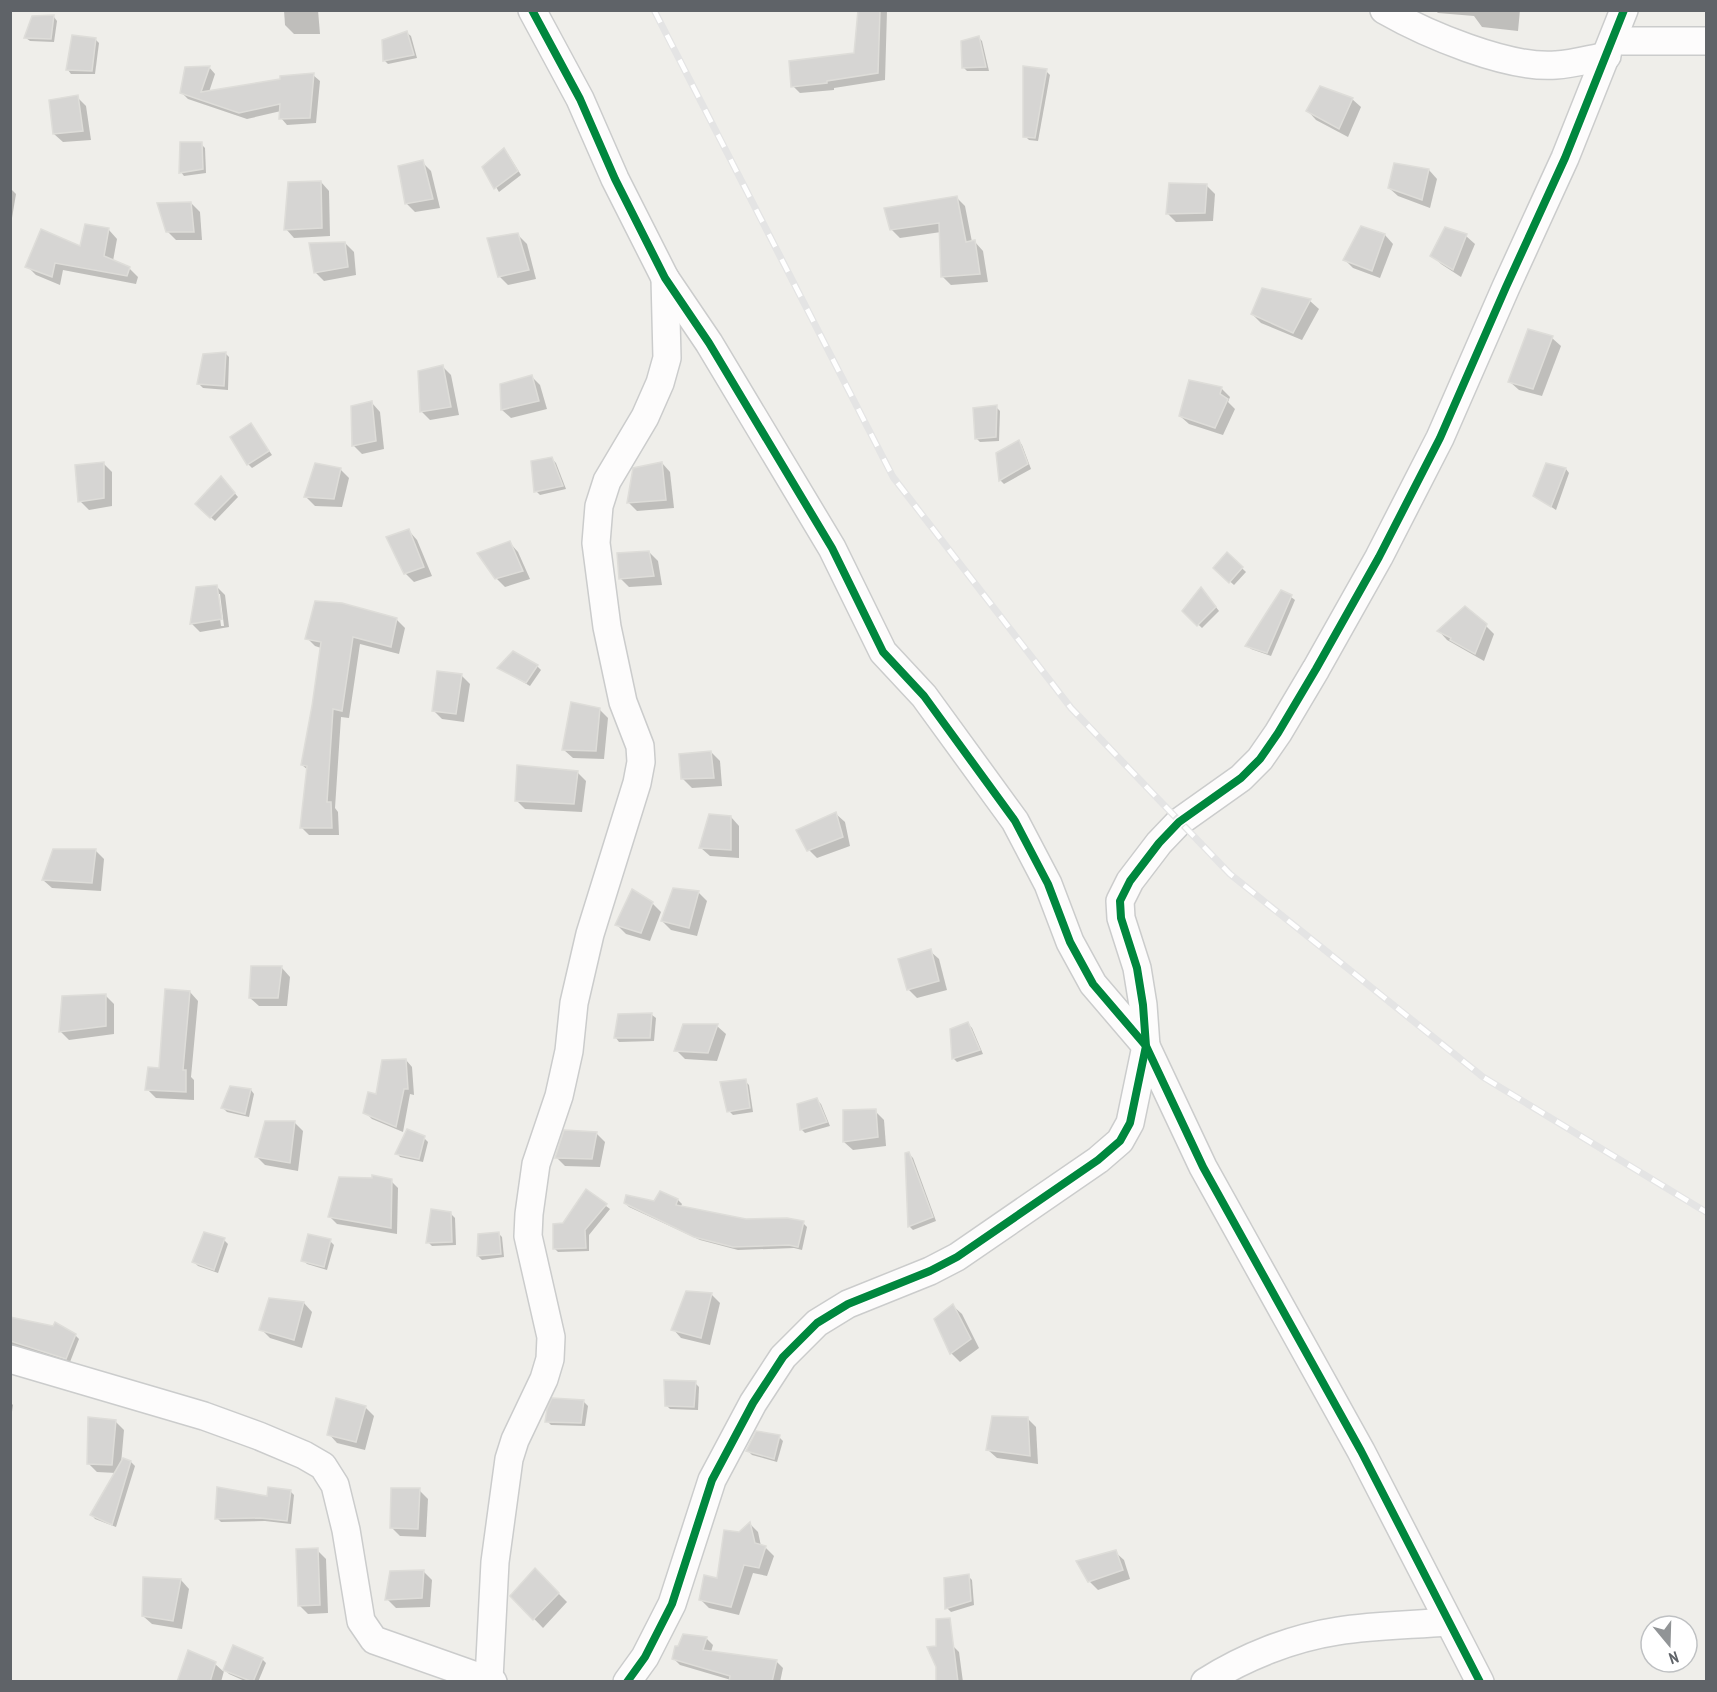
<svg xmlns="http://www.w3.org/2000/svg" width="1717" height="1692" viewBox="0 0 1717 1692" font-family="'PT Sans Narrow',sans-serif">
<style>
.shadow{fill:#0003;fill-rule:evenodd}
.building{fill:#d6d5d3;stroke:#deddd9;stroke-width:1.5}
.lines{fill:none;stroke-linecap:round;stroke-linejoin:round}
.minor-casing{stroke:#cbcccc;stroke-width:30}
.minor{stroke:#fdfcfc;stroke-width:27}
.rail-casing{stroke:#e4e4e4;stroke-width:7}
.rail{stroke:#fff;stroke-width:4.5;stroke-dasharray:14;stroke-linecap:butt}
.cycleway-casing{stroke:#fff;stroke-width:11}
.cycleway{stroke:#00873e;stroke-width:8}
</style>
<rect width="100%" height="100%" fill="#efeeea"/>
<!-- shadow -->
<g class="shadow">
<path d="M284 10H318L320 34H294L285 25Z"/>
<path d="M859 10 887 11 885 80 834 88V90L800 93 793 86 856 55Z"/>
<path d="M1435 10H1520L1518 31 1482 27 1474 16 1438 13Z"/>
<path d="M54 17 57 21 54 42 30 41 26 38Z"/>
<path d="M407 33 411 36 417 58 388 64 384 60Z"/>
<path d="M978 37 982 41 989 71H967L963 67Z"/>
<path d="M95 39 99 43 95 74H71L68 70Z"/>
<path d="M209 67 215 74 209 92 313 75 320 81 316 123 287 125 281 118V111L247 119 188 99 182 93Z"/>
<path d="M1046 71 1050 75 1038 141 1029 140 1025 136Z"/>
<path d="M77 97 86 106 91 140 63 142 54 134Z"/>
<path d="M1352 99 1361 107 1348 137 1316 120 1308 111Z"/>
<path d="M201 144 205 148 206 173 184 176 181 172Z"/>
<path d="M508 154 521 175 499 192 484 167Z"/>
<path d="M422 162 431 171 440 208 415 212 406 203Z"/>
<path d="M1429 170 1437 179 1430 208 1398 196 1389 188Z"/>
<path d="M321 182 329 191 330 236 294 238 286 229Z"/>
<path d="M1207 186 1215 194 1213 221 1176 222 1168 214Z"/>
<path d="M10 188 16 194 11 224H10Z"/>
<path d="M956 197 965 206 972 242H975L983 251 988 282 951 285 942 276 941 232 900 238 891 229Z"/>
<path d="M191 203 200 212 202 240H176L167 231Z"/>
<path d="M109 230 117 239 113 261 129 268 138 277 136 284 63 270 60 285 36 275 27 266 81 248Z"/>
<path d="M518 235 527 244 536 279 508 285 499 276Z"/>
<path d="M1385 235 1393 244 1380 278 1353 268 1345 260Z"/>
<path d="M1466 236 1475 244 1461 277 1441 264 1432 255Z"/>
<path d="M345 243 354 252 356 275 324 281 315 272Z"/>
<path d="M1310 301 1319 309 1302 340 1261 323 1252 314Z"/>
<path d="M1552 338 1561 346 1542 396 1519 390 1510 382Z"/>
<path d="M225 353 229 357 228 390 203 388 199 384Z"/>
<path d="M442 366 451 375 459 415 430 420 421 411Z"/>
<path d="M531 376 540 385 547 409 511 418 502 410 501 385Z"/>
<path d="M1221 388 1230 397 1228 402 1235 409 1223 435 1189 424 1180 416Z"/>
<path d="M372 403 380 412 384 449 362 454 353 445Z"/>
<path d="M996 407 1000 411 999 441 980 442 976 438Z"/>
<path d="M251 425 272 455 252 468 248 464Z"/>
<path d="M1019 441 1022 445 1031 469 1004 484 1000 480Z"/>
<path d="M552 459 556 463 566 489 540 495 536 491Z"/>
<path d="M103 463 112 472V506L89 510 80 501Z"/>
<path d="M662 463 670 472 674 508 637 511 629 503Z"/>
<path d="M1547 465 1566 469 1569 473 1556 510 1535 496Z"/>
<path d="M340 469 349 478 342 507 315 506 306 497Z"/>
<path d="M225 482 238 497 215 521 197 504Z"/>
<path d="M409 531 417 540 432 576 414 582 405 573Z"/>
<path d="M510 543 518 552 530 579 505 587 496 578Z"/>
<path d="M649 552 658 561 662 585 629 587 621 579Z"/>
<path d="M1227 554 1246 572 1234 585 1215 568Z"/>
<path d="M217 587 225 595 229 627 200 632 192 624ZM217 594H220L224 626H221Z"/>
<path d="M1205 593 1219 611 1202 628 1184 611Z"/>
<path d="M1291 597 1295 600 1271 656 1251 649 1247 645Z"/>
<path d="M397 620 405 628 399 654 360 644 349 718 341 717 335 808 338 812 339 835H309L301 827 308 770 302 765 314 707 321 648 315 646 307 638Z"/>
<path d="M1486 626 1494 634 1484 661 1447 640 1439 631Z"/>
<path d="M537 666 541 670 530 686 499 668Z"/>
<path d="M461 675 470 684 464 722 442 719 433 710Z"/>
<path d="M599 709 608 718 604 759 573 758 564 750Z"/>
<path d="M711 752 720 761 722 786 692 788 683 779Z"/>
<path d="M577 772 586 781 582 812 525 809 516 800Z"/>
<path d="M836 814 845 822 850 846 817 858 809 850Z"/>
<path d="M731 817 739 826V858L710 856 701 848Z"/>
<path d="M95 850 104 859 101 891 52 888 43 880Z"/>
<path d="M674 890 699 893 707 901 697 936 671 930 662 921Z"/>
<path d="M652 903 661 912 650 941 626 934 617 925Z"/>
<path d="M930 951 939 959 947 990 917 998 908 989Z"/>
<path d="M282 968 290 977 287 1006H259L250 998Z"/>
<path d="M190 992 198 1001 191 1077 194 1080V1100L156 1098 147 1089 160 1070Z"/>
<path d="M106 996 114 1004V1034L69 1040 60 1031Z"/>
<path d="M652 1015 656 1018 654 1041 619 1042 616 1038Z"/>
<path d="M968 1024 972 1028 983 1054 957 1062 954 1059 952 1030Z"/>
<path d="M717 1026 726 1034 717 1061 685 1059 676 1050Z"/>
<path d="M406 1060 412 1067 414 1095 410 1094 403 1132 372 1119 365 1112Z"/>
<path d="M745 1081 749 1085 753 1112 733 1115 729 1111Z"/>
<path d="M251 1090 254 1094 249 1117 227 1112 223 1108Z"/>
<path d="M817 1100 821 1104 830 1126 805 1133 801 1129Z"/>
<path d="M875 1111 884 1120 886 1146 853 1150 844 1142 845 1112Z"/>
<path d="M294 1122 303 1131 298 1171 265 1165 257 1157Z"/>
<path d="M596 1133 605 1142 600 1167 565 1166 556 1157Z"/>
<path d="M424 1138 428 1142 423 1162 400 1157 397 1153Z"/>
<path d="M909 1154 913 1158 936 1221 913 1230 909 1226Z"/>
<path d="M373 1179 391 1181 398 1188 397 1234 337 1224 330 1217Z"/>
<path d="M586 1191 610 1209 589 1235V1251L558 1252 554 1248Z"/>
<path d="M660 1192 678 1200 682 1204 680 1208 746 1221 803 1223 807 1227 802 1250 794 1248 738 1250 700 1240 629 1207 625 1203H655Z"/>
<path d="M451 1214 455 1218 456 1245 432 1246 428 1242Z"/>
<path d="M498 1233 502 1237 504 1257 482 1260 478 1256Z"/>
<path d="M224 1240 228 1244 218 1273 198 1266 194 1262Z"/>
<path d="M330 1241 334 1245 327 1270 307 1264 303 1260Z"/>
<path d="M711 1294 720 1303 710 1345 681 1338 673 1329Z"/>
<path d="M270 1299 304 1303 312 1312 302 1348 270 1338 261 1329Z"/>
<path d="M953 1306 962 1314 979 1348 960 1362 951 1353Z"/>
<path d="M10 1318 54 1328 75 1335 79 1339 70 1362 21 1347 10 1349Z"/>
<path d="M695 1383 699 1387 698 1410 670 1409 666 1405Z"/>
<path d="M10 1402 13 1405 10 1425Z"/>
<path d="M584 1402 588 1406 585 1426 551 1425 547 1421Z"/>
<path d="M365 1407 374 1416 365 1450 337 1443 329 1434Z"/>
<path d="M1027 1418 1036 1427 1038 1464 997 1458 988 1450Z"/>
<path d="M115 1421 124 1430 121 1464 131 1462 135 1466 116 1527 95 1519 92 1515 116 1473 97 1472 88 1463Z"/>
<path d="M779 1437 783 1441 777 1462 752 1455 748 1451Z"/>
<path d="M419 1490 428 1499 426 1537 400 1536 392 1528Z"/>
<path d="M290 1491 294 1495 291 1524 265 1521 221 1522 217 1518 268 1497Z"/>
<path d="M750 1524 758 1532 761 1546 765 1547 774 1556 767 1576 753 1573 739 1615 709 1608 700 1599 718 1579 739 1534Z"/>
<path d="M317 1550 326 1559 328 1613 308 1614 299 1605Z"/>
<path d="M1115 1552 1124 1560 1130 1579 1098 1590 1089 1581Z"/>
<path d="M535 1570 567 1602 543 1628 512 1596Z"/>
<path d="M424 1572 432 1580 430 1607 396 1608 387 1599Z"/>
<path d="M968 1576 972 1580 974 1605 951 1612 947 1608Z"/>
<path d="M181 1580 189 1589 182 1629 152 1624 143 1616Z"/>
<path d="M706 1638 713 1645 711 1652 776 1661 783 1668 780 1682H731V1680L680 1665 674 1659Z"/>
<path d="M953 1646 959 1652 963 1682H935L943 1679Z"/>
<path d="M262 1659 266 1663 258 1682H247L229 1674 225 1670Z"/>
<path d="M215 1664 224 1672V1671L221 1682H179Z"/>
</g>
<!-- building -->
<g class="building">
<path d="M858 10H880L878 73 827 81V83L791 87 789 61 854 53Z"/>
<path d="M54 15 51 39 24 38 32 16Z"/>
<path d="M407 31 414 55 383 61 382 40Z"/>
<path d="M72 35 96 38 92 71 66 70Z"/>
<path d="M979 36 986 67 962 68 961 41Z"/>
<path d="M210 66 201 92 280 79V76L314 73 310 118 279 119 280 104 239 113 180 93 185 67Z"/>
<path d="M1023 66 1047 69 1035 138 1023 137Z"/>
<path d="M1320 86 1353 98 1339 129 1306 111Z"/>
<path d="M78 95 83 131 53 134 49 100Z"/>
<path d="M180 142H202L203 169 179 173Z"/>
<path d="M504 148 518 171 494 189 482 167Z"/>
<path d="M423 160 433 199 405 204 398 166Z"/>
<path d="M1394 163 1429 169 1422 200 1388 188Z"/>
<path d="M321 181 322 228 284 230 288 182Z"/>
<path d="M1169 183 1207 184 1205 213 1166 214Z"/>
<path d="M957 196 966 242 975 240 980 274 941 277 939 223 890 230 884 208Z"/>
<path d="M191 202 194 232H166L157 203Z"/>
<path d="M85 224 109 228 104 256 130 267 127 276 55 263 52 277 25 267 41 229 80 246Z"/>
<path d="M1361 226 1385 234 1372 271 1343 260Z"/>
<path d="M1445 227 1467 234 1453 270 1430 256Z"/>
<path d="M518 233 529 270 498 277 487 238Z"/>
<path d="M345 242 348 267 314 273 309 243Z"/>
<path d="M1262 288 1311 299 1293 333 1251 314Z"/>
<path d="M1528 329 1553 336 1533 389 1508 382Z"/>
<path d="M226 352 224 386 197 384 203 354Z"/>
<path d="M443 365 451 407 420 412 418 371Z"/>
<path d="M532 375 539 401 501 410 500 384Z"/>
<path d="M1189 380 1222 387 1220 394 1228 399 1215 428 1179 416Z"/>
<path d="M372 401 376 441 352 446 351 406Z"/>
<path d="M997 405 996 437 975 439 973 408Z"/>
<path d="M251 423 269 451 247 465 230 437Z"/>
<path d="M1019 440 1028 464 999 481 996 453Z"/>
<path d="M552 457 563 486 534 492 531 461Z"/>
<path d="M104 462V498L78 502 75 465Z"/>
<path d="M662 462 666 500 627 503 633 468Z"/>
<path d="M315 463 341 468 334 499 304 497Z"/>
<path d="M1546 463 1566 468 1551 507 1533 496Z"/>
<path d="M221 476 235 493 210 518 195 504Z"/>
<path d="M409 529 424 567 404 574 386 537Z"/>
<path d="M510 541 523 571 495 579 477 553Z"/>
<path d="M649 551 654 576 619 579 617 553Z"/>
<path d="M1227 552 1243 567 1229 583 1213 568Z"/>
<path d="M217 585 222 619 190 624 196 587Z"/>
<path d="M1201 587 1216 607 1197 626 1182 611Z"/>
<path d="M1281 590 1292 595 1267 653 1245 646Z"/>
<path d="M315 601 342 603 397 618 391 647 353 637 342 711 333 709 327 802H331L332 828H300L307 766 301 765 312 706 321 642 305 639Z"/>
<path d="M1465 606 1487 624 1475 654 1450 640 1451 638 1437 631Z"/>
<path d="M513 651 538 665 526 683 497 668Z"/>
<path d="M437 671 462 674 456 714 432 711Z"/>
<path d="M571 702 600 708 596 751 562 750Z"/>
<path d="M711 751 714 778 681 779 679 754Z"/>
<path d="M517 765 578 771 574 804 515 801Z"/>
<path d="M836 812 843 837 807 851 796 830Z"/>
<path d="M709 814 731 816V850L699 848Z"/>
<path d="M53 849H96L92 883 42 880Z"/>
<path d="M673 888 699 891 689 928 661 921Z"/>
<path d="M632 889 653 902 641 933 615 925Z"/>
<path d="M931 949 939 981 907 990 898 959Z"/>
<path d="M251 966H282L278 998H249Z"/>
<path d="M165 989 190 991 183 1070H186V1092L145 1090 148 1067 159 1068Z"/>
<path d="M106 994V1026L59 1032 62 996Z"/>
<path d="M652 1013 650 1038H614L618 1014Z"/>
<path d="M968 1022 980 1050 952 1059 950 1029Z"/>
<path d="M683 1024H718L708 1053 674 1051Z"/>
<path d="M406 1059 408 1089H404L396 1127 363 1113 368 1092 376 1094 382 1060Z"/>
<path d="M746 1079 750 1108 727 1112 720 1082Z"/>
<path d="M230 1086 251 1089 245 1114 221 1108Z"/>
<path d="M817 1098 827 1122 800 1130 797 1104Z"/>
<path d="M876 1109 878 1137 843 1142V1110Z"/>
<path d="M265 1121H295L290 1163 255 1157Z"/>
<path d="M407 1129 425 1136 419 1159 395 1154Z"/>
<path d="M564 1130 597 1132 592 1159 555 1158Z"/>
<path d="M909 1152 933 1217 908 1227 905 1153Z"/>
<path d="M372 1175 392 1179 391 1228 328 1217 339 1177 372 1178Z"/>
<path d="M586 1189 607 1204 585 1230 586 1248 553 1249V1224L563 1223Z"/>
<path d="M660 1191 678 1199 676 1205 746 1219 787 1218 804 1221 798 1247 789 1245 733 1247 694 1237 624 1203 626 1195 654 1201Z"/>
<path d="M431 1209 451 1212 452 1242 426 1243Z"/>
<path d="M204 1232 225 1238 214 1270 192 1262Z"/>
<path d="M499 1232 501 1254 477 1256 478 1234Z"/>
<path d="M308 1234 331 1239 324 1267 301 1261Z"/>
<path d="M686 1291 712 1293 701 1338 671 1330Z"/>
<path d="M269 1298 304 1302 294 1340 259 1330Z"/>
<path d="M953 1304 971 1339 950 1354 934 1319Z"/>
<path d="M10 1317 53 1326 55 1322 76 1334 66 1359 10 1341Z"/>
<path d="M664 1380 696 1381 694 1407 665 1406Z"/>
<path d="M336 1398 366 1406 356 1442 327 1435Z"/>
<path d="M552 1398 584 1400 581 1423 545 1422 547 1409Z"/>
<path d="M992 1416 1028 1417 1030 1456 986 1450Z"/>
<path d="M88 1417 116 1420 112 1465 87 1464Z"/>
<path d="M756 1431 780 1435 774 1459 746 1451Z"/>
<path d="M123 1458 131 1461 112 1525 90 1515Z"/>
<path d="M217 1487 267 1496 268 1487 291 1490 287 1521 260 1518 215 1519Z"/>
<path d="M391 1488H420L418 1529 390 1528Z"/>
<path d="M750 1522 755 1543 766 1546 759 1568 744 1565 731 1607 699 1600 704 1575 717 1578 724 1530 739 1532Z"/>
<path d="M318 1548 320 1605 298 1606 296 1549Z"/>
<path d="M1116 1550 1123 1570 1088 1582 1076 1561Z"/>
<path d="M535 1568 559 1593 533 1620 510 1596Z"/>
<path d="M424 1570 422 1598 385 1600 390 1571Z"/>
<path d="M969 1574 971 1601 945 1609 944 1578Z"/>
<path d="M143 1577 181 1579 173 1621 142 1616Z"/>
<path d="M950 1618 958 1682H936V1667L927 1647 936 1646V1619Z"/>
<path d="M683 1634 707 1637 703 1650 777 1660 772 1682H729L730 1676 672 1659 675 1646H678Z"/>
<path d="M233 1645 263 1658 253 1682 223 1670Z"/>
<path d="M188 1650 216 1662 210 1682H177Z"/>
</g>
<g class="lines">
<defs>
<g id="minor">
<path d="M532 10 580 99 615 179 665 278 709 343 832 548 883 652 924 696 1015 821 1048 884 1070 942 1093 984 1146 1046 1203 1167 1361 1451 1480 1682"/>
<path d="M1384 10C1426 34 1508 69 1556 65 1573 64 1590 59 1607 56"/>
<path d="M1613 41H1706"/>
<path d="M10 1359 204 1416 259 1436 304 1455 323 1466 335 1485 346 1530 361 1621 374 1640 493 1682"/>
<path d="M489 1679 495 1562 509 1459 515 1440 544 1379 550 1359 551 1337 528 1236 529 1214 536 1164 559 1096 569 1051 574 1003 590 934 637 783 641 762 640 746 623 702 607 627 596 543 599 506 607 481 645 417 660 383 667 358 665 278"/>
<path d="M627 1682 645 1657 672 1604 712 1480 753 1403 783 1357 817 1323 848 1304 930 1271 957 1257 1098 1160 1120 1141 1130 1123 1146 1046 1143 1005 1137 968 1121 918 1120 901 1130 881 1159 843 1179 822 1241 778 1260 759 1278 733 1316 669 1379 557 1440 438 1506 287 1565 158 1624 10"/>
<path d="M1205 1682C1244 1657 1292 1638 1338 1631 1374 1625 1412 1625 1448 1622"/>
</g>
</defs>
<!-- minor casing -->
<use href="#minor" class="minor-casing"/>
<!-- minor -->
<use href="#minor" class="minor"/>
<defs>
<path id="rail" d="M654 10 893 477 1071 708 1230 874 1483 1077 1706 1212"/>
</defs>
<!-- rail casing -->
<use href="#rail" class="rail-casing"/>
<!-- rail -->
<use href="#rail" class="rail"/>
<defs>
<g id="cycleway">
<path d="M532 10 580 99 615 179 665 278 709 343 832 548 883 652 924 696 1015 821 1048 884 1070 942 1093 984 1146 1046 1203 1167 1361 1451 1480 1682"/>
<path d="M627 1682 645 1657 672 1604 712 1480 753 1403 783 1357 817 1323 848 1304 930 1271 957 1257 1098 1160 1120 1141 1130 1123 1146 1046 1143 1005 1137 968 1121 918 1120 901 1130 881 1159 843 1179 822 1241 778 1260 759 1278 733 1316 669 1379 557 1440 438 1506 287 1565 158 1624 10"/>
</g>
</defs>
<!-- cycleway casing -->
<use href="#cycleway" class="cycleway-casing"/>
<!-- cycleway -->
<use href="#cycleway" class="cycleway"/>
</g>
<!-- border -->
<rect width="1717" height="1692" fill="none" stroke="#5f6368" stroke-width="24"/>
<!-- north arrow -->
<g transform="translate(1669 1644) rotate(161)"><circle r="28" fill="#ffffff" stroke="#bfc1c3" stroke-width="1.5"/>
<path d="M0-4.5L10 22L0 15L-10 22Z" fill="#919496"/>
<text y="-9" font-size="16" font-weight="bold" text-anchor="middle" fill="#5f6368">N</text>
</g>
</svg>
